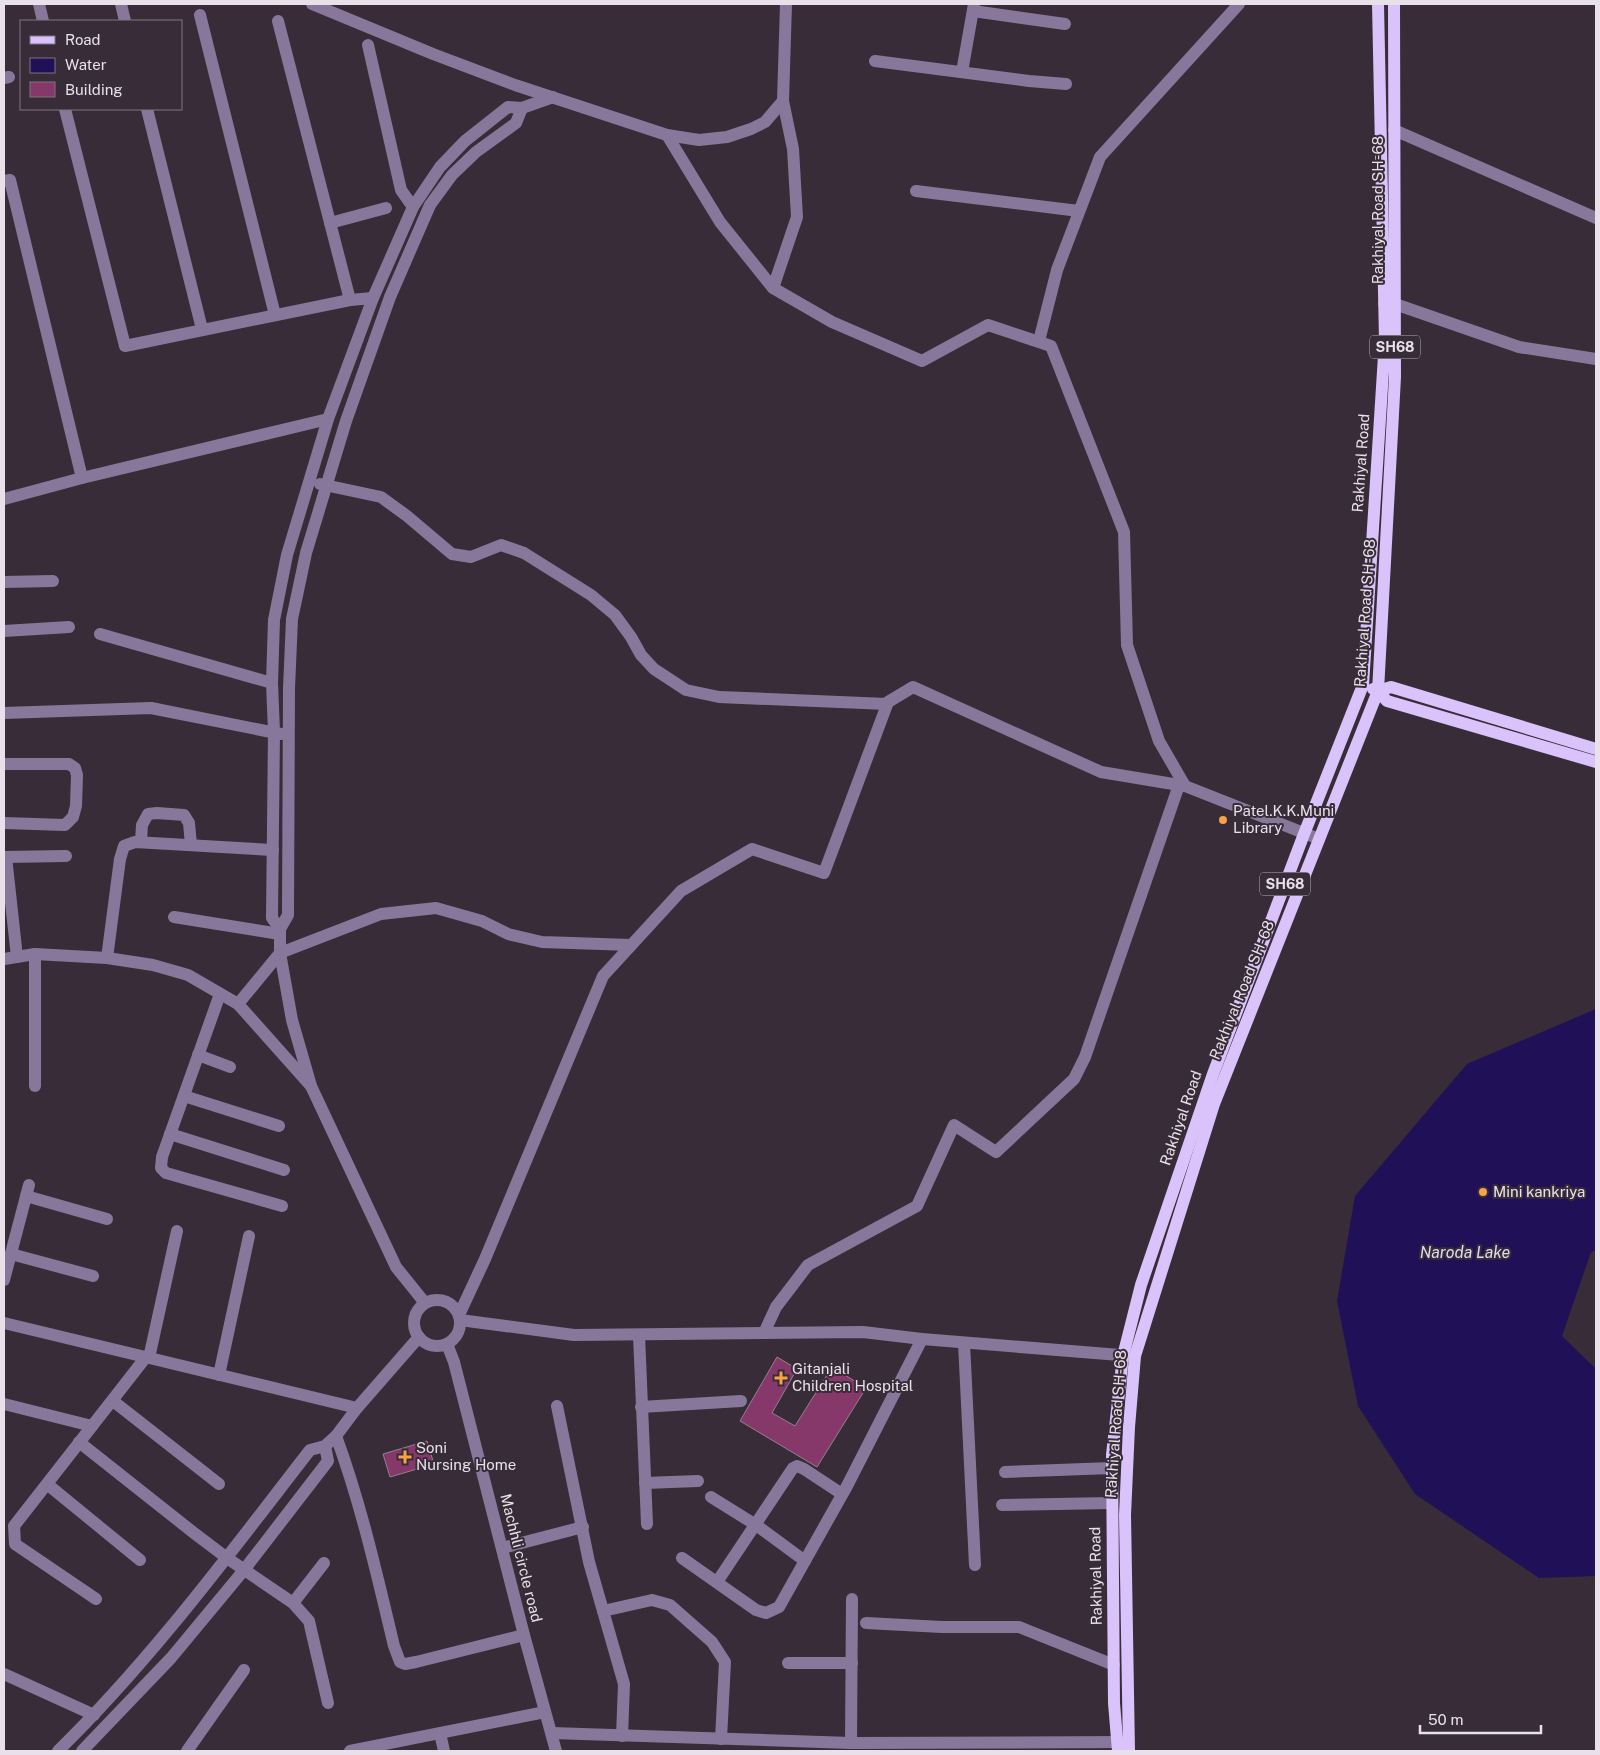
<svg xmlns="http://www.w3.org/2000/svg" width="1600" height="1755" viewBox="0 0 1600 1755" font-family="'Public Sans',sans-serif">
<style>
.water{fill:#1f1058}
.building{fill:#853869;stroke:#94808b}
.lines{fill:none;stroke-linecap:round;stroke-linejoin:round}
.minor{stroke:#87789b;stroke-width:12}
.major{stroke:#dac2fb;stroke-width:12}
.poi-dot{fill:#f7a248;stroke:#382c39;stroke-width:2}
.labels{text-anchor:middle;stroke-width:4;stroke-linejoin:round;paint-order:stroke}
.shield{fill:#382c39;stroke:#b4abb4;stroke-width:1}
.shield-label{font-size:14px;font-weight:bold;fill:#e9e1e9}
.street-label{font-size:15px;fill:#e9e1e9;stroke:#382c39}
.poi-label{font-size:15px;fill:#e9e1e9;stroke:#382c39;text-anchor:start}
.water-label{font-size:16px;font-style:italic;fill:#dcddf3;stroke:#382c39}
</style>
<rect width="100%" height="100%" fill="#382c39"/>
<!-- water -->
<path class="water" d="M1596 1009V1250L1591 1252 1562 1336 1596 1369V1576L1539 1578 1415 1494 1358 1406 1337 1301 1355 1196 1467 1064Z"/>
<!-- building -->
<g class="building">
<path d="M777 1357 797 1369 772 1413 795 1426 832 1367 866 1388 817 1467 740 1421Z"/>
<path d="M427 1441 434 1464 390 1477 383 1454Z"/>
</g>
<g class="lines">
<!-- minor -->
<g class="minor">
<path d="M39 4 43 21"/>
<path d="M121 4 125 21"/>
<path d="M312 4 433 54 515 85 667 135 699 140 727 137 751 129 765 122 783 101 786 4"/>
<path d="M973 11 1065 24"/>
<path d="M200 15 275 315"/>
<path d="M278 21 350 300"/>
<path d="M368 45 401 190 413 207"/>
<path d="M875 61 1029 81 1066 84"/>
<path d="M962 72 974 4"/>
<path d="M4 78 9 77"/>
<path d="M65 109 125 346 350 300 373 298"/>
<path d="M147 109 202 329"/>
<path d="M1394 130 1596 218"/>
<path d="M667 135 720 222 773 288 832 322 922 361 988 325 1051 346 1124 532 1127 645 1159 741 1185 786"/>
<path d="M4 181 10 180 82 478 4 499"/>
<path d="M916 191 1079 211"/>
<path d="M330 223 386 208"/>
<path d="M773 288 797 217 793 149 783 101"/>
<path d="M1384 304H1395L1519 347 1596 359"/>
<path d="M1039 341 1057 270 1100 157 1239 4"/>
<path d="M82 478 328 419"/>
<path d="M320 484 381 497 407 516 452 554 471 557 501 545 524 553 591 595 615 615 631 637 641 655 654 669 686 690 719 697 887 704"/>
<path d="M4 582 53 581"/>
<path d="M4 631 69 627"/>
<path d="M100 634 272 683"/>
<path d="M4 713 151 708 281 734"/>
<path d="M4 764H69L75 768 77 775 76 806 73 817 65 825 4 823"/>
<path d="M141 842 142 825 148 814 157 813 184 815 189 823 191 845"/>
<path d="M4 857 66 856"/>
<path d="M6 857 17 957"/>
<path d="M174 917 280 934"/>
<path d="M280 929 272 918 274 732 272 683 274 620 287 555 328 419 373 298 413 207 440 167 465 141 508 107 522 108 553 97"/>
<path d="M107 958 120 859 124 846 135 842 273 850"/>
<path d="M4 959 35 954 107 958 153 965 188 975 238 1004 311 1086 396 1267 425 1303"/>
<path d="M220 994 162 1157 161 1168 166 1173 282 1206"/>
<path d="M238 1004 280 953 381 914 436 908 482 921 508 934 542 942 631 945"/>
<path d="M198 1055 230 1067"/>
<path d="M35 1086V954"/>
<path d="M311 1086 292 1020 280 953V929L288 915 289 688 292 619 306 553 346 421 390 297 430 205 452 175 476 152 516 123 522 108"/>
<path d="M184 1096 279 1126"/>
<path d="M170 1134 284 1170"/>
<path d="M26 1196 107 1219"/>
<path d="M11 1254 93 1276"/>
<path d="M4 1280 29 1185"/>
<circle cx="437" cy="1323" r="23"/>
<path d="M459 1315 485 1259 603 976 681 891 752 849 824 873 888 702 913 687 1101 772 1185 786 1319 839"/>
<path d="M460 1320 574 1335 863 1332 922 1339 1132 1356"/>
<path d="M4 1323 357 1408"/>
<path d="M764 1333 776 1307 808 1265 917 1206 954 1125 996 1152 1074 1079 1085 1057 1179 785"/>
<path d="M639 1335 647 1524"/>
<path d="M964 1343 975 1565"/>
<path d="M447 1344 454 1362 524 1635 556 1751"/>
<path d="M149 1358 177 1231"/>
<path d="M219 1375 249 1236"/>
<path d="M113 1401 219 1484"/>
<path d="M4 1404 92 1426"/>
<path d="M557 1406 589 1562 624 1684 622 1736"/>
<path d="M641 1407 741 1401"/>
<path d="M336 1436C361 1504 377 1575 394 1646L400 1662 405 1664 416 1662 524 1635"/>
<path d="M79 1442 194 1533 227 1558 293 1603 309 1621 328 1703"/>
<path d="M1005 1472 1112 1468"/>
<path d="M645 1483 698 1481"/>
<path d="M47 1484 140 1560"/>
<path d="M711 1497 756 1525 805 1561"/>
<path d="M1002 1505 1111 1503"/>
<path d="M502 1548 583 1527"/>
<path d="M682 1558 756 1610 766 1613 779 1607 847 1486 922 1339"/>
<path d="M717 1582 793 1468 797 1466 804 1469 842 1494"/>
<path d="M96 1599 15 1544 14 1526 146 1357"/>
<path d="M293 1603 324 1563"/>
<path d="M603 1611 652 1600 670 1605 712 1642 725 1662 721 1739"/>
<path d="M866 1623 942 1627H1019L1114 1665"/>
<path d="M788 1663H852"/>
<path d="M4 1674 94 1715"/>
<path d="M440 1733 444 1751"/>
<path d="M552 1733 851 1743 1128 1742"/>
<path d="M851 1743 852 1599"/>
<path d="M58 1751C152 1659 230 1553 310 1450L325 1446 336 1436 357 1408 419 1337"/>
<path d="M82 1751 171 1658 244 1570 328 1461 325 1446"/>
<path d="M187 1751 244 1670"/>
<path d="M350 1751 545 1712"/>
</g>
<!-- major -->
<g class="major">
<path d="M1373 689 1378 691 1387 701 1596 762"/>
<path d="M1378 691 1391 687 1596 749"/>
<path d="M1118 1751 1114 1703 1112 1455 1123 1356 1141 1285 1213 1074 1304 834 1363 685 1385 340 1378 4"/>
<path d="M1129 1751 1125 1515 1129 1427 1135 1356 1214 1104 1378 691 1395 377 1394 4"/>
</g>
</g>
<!-- markers -->
<g class="poi-dot">
<circle cx="1223" cy="820" r="5"/>
<circle cx="1483" cy="1192" r="5"/>
<path d="M778.5 1370.5h5v5h5v5h-5v5h-5v-5h-5v-5h5z"/>
<path d="M402.5 1449.5h5v5h5v5h-5v5h-5v-5h-5v-5h5z"/>
</g>
<g class="labels">
<!-- shield labels -->
<g class="shield">
<rect x="1370" y="335.5" width="50" height="23" rx="4"/>
<rect x="1260" y="872.5" width="50" height="23" rx="4"/>
</g>
<g class="shield-label">
<text x="1395" y="352">SH68</text>
<text x="1285" y="889">SH68</text>
</g>
<!-- street labels -->
<g class="street-label">
<text transform="translate(1378 210) rotate(-90)" y="5">Rakhiyal Road SH-68</text>
<text transform="translate(1361 463) rotate(-86)" y="5">Rakhiyal Road</text>
<text transform="translate(1365 613) rotate(-86)" y="5">Rakhiyal Road SH-68</text>
<text transform="translate(1242 990) rotate(-68)" y="5">Rakhiyal Road SH-68</text>
<text transform="translate(1181 1118) rotate(-71)" y="5">Rakhiyal Road</text>
<text transform="translate(1116 1424) rotate(-86)" y="5">Rakhiyal Road SH-68</text>
<text transform="translate(521 1558) rotate(76)" y="5">Machhli circle road</text>
<text transform="translate(1096 1576) rotate(-91)" y="5">Rakhiyal Road</text>
</g>
<!-- poi labels -->
<g class="poi-label">
<text x="1233" y="816">Patel.K.K.Muni<tspan x="1233" dy="17">Library</tspan></text>
<text x="1493" y="1197">Mini kankriya</text>
<text x="792" y="1374">Gitanjali<tspan x="792" dy="17">Children Hospital</tspan></text>
<text x="416" y="1453">Soni<tspan x="416" dy="17">Nursing Home</tspan></text>
</g>
<!-- water labels -->
<g class="water-label">
<text x="1465" y="1258">Naroda Lake</text>
</g>
</g>
<!-- border -->
<rect width="1600" height="1755" fill="none" stroke="#e9e1e9" stroke-width="10"/>
<!-- legend -->
<rect x="20" y="20" width="162" height="90" fill="#382c39" stroke="#7f747f"/>
<rect x="30" y="36" width="25" height="8" fill="#dac2fb" stroke="#7f747f"/>
<text x="65" y="45" font-size="15" fill="#e9e1e9">Road</text>
<rect x="30" y="58" width="25" height="15" fill="#1f1058" stroke="#7f747f"/>
<text x="65" y="70" font-size="15" fill="#e9e1e9">Water</text>
<rect x="30" y="82" width="25" height="15" fill="#853869" stroke="#7f747f"/>
<text x="65" y="95" font-size="15" fill="#e9e1e9">Building</text>
<!-- scale -->
<path d="M1420 1725v8h121v-8" fill="none" stroke="#e9e1e9" stroke-width="2.5"/>
<text x="1428" y="1725" font-size="15" fill="#e9e1e9" stroke="#382c39" stroke-width="4" paint-order="stroke">50 m</text>
</svg>
